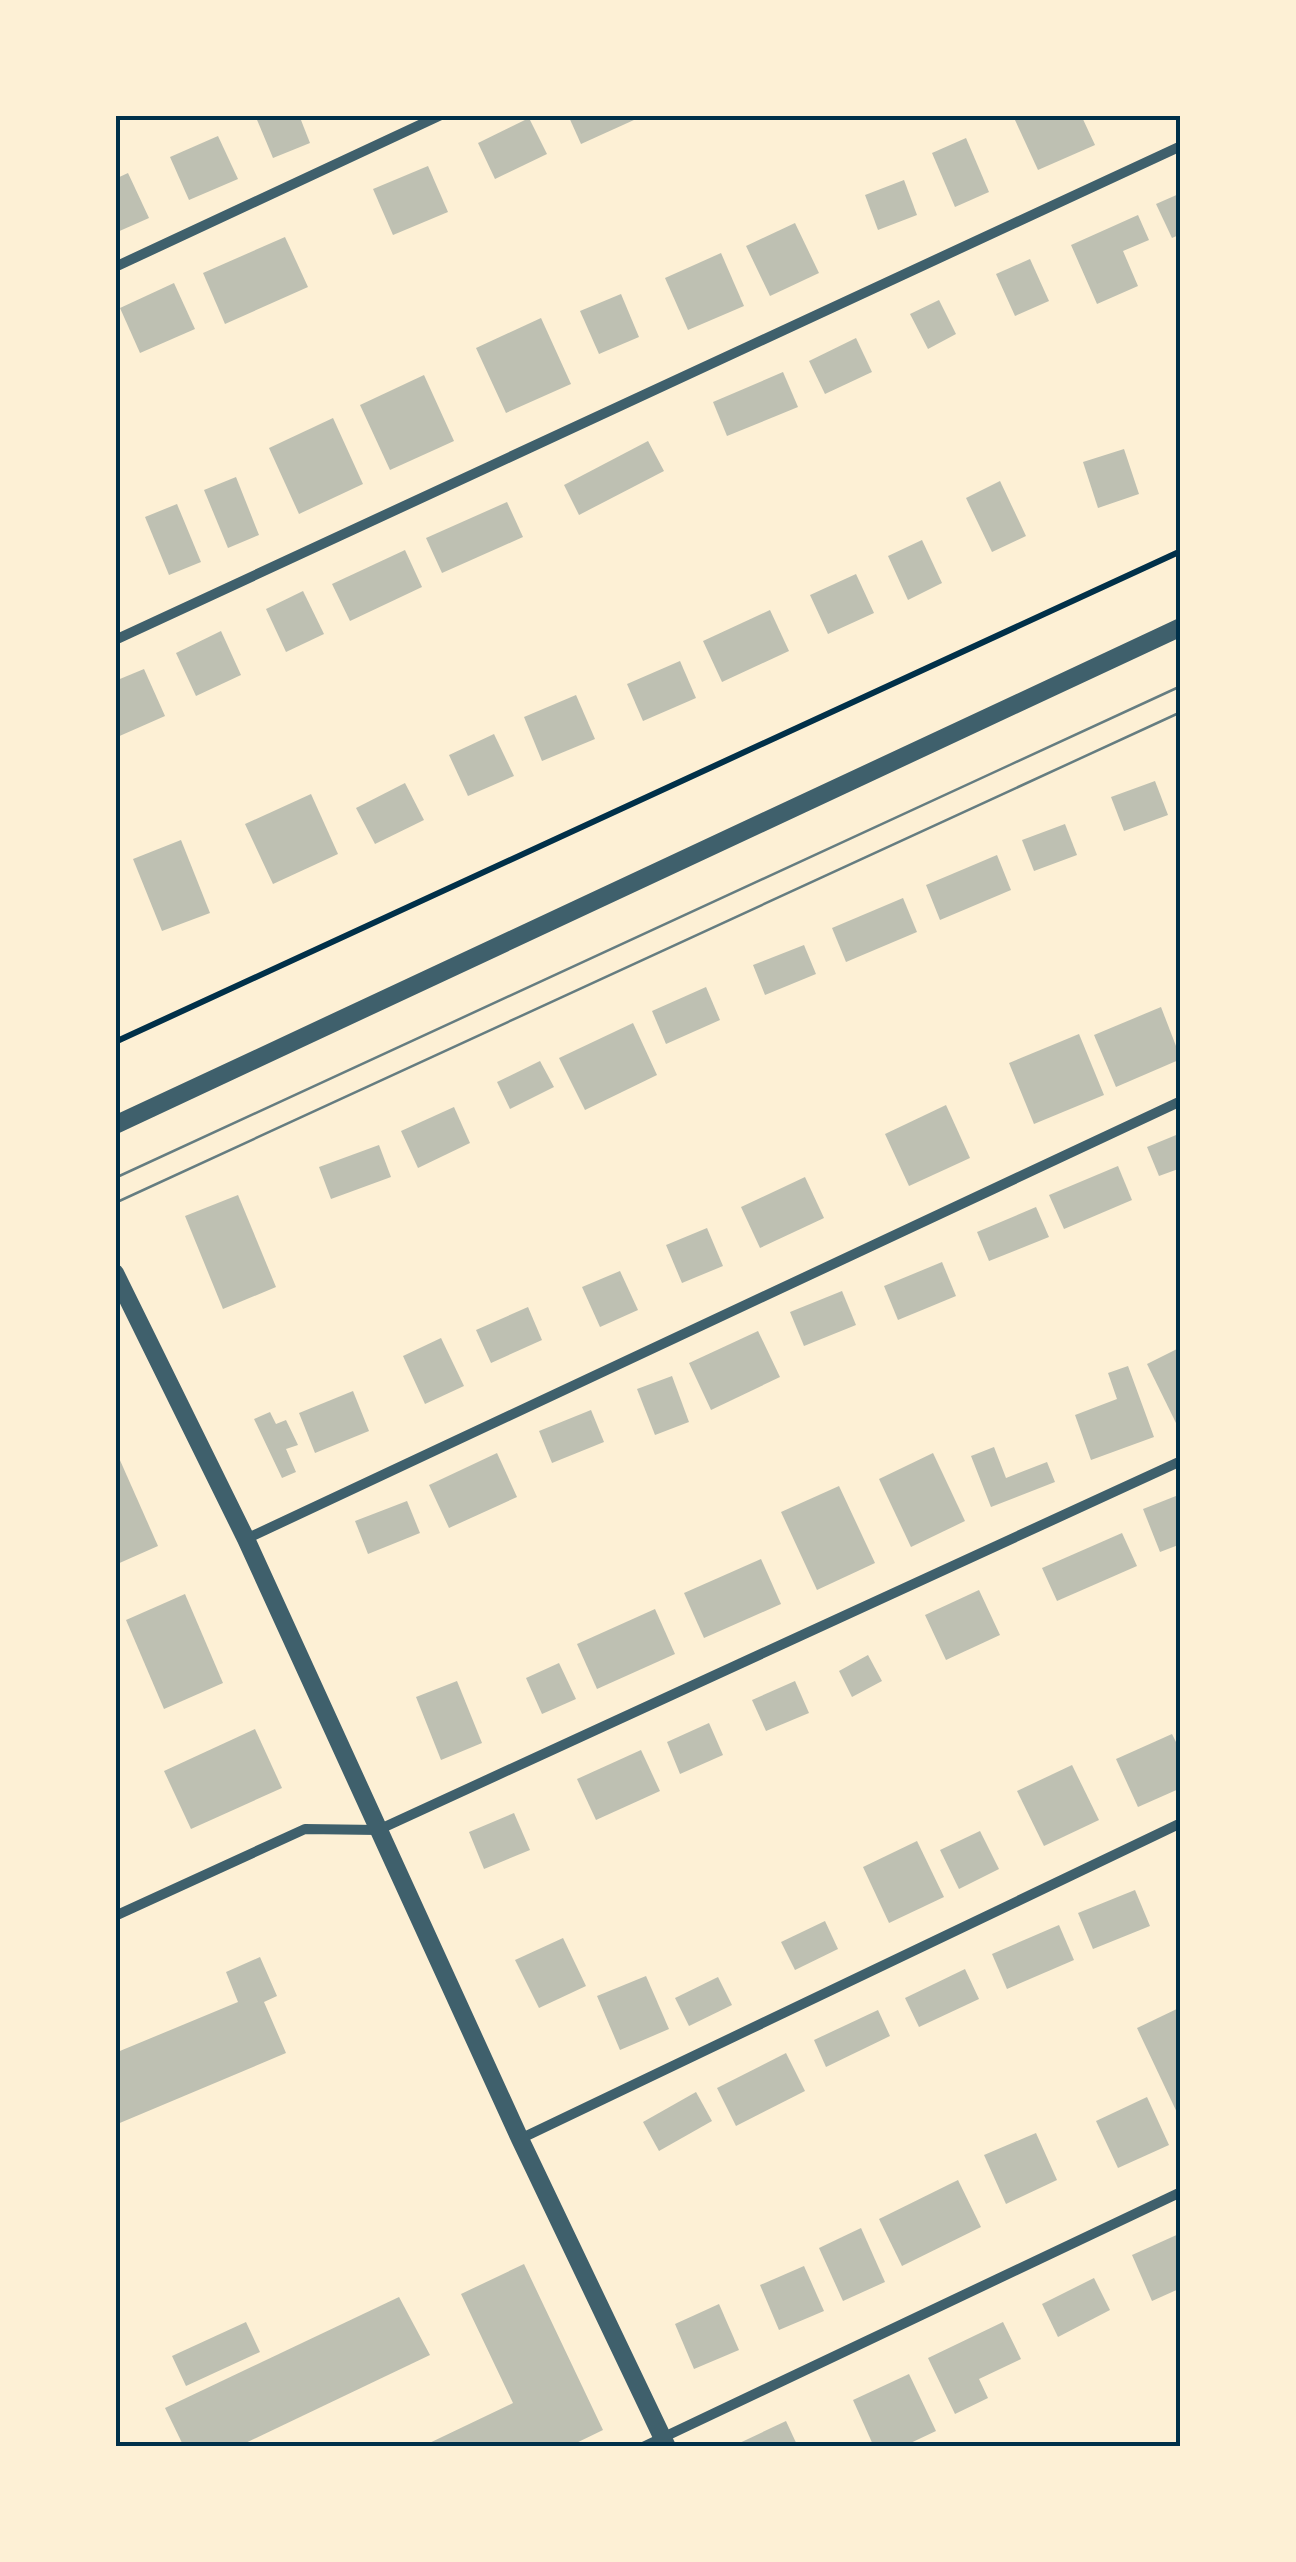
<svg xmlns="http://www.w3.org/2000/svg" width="1296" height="2562" viewBox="0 0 1296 2562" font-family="'Golos Text',sans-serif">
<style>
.building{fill:#bec0b2}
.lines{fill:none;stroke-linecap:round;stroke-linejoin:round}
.path{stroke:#003049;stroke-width:6}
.minor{stroke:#3f606c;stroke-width:10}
.tertiary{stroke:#3f606c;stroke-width:18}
.tram{stroke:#657d81;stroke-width:2.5}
.neatline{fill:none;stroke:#003049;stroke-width:4}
</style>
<rect width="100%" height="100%" fill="#fdf0d5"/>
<!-- building -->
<g class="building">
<path d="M255 115H299L310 143 273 158Z"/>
<path d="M568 115H645L581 144Z"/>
<path d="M1026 115H1081L1095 145 1038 170 1015 120Z"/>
<path d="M529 118 547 154 495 179 478 143Z"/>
<path d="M218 136 238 179 189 200 170 157Z"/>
<path d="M966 138 989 192 955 207 932 153Z"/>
<path d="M428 166 448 212 393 235 373 189Z"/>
<path d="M128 173 149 218 115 233V179Z"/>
<path d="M904 180 917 215 878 230 865 195Z"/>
<path d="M1181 193V234L1172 238 1156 204Z"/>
<path d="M1138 215 1149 240 1123 251 1138 286 1097 304 1071 245Z"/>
<path d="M795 223 819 273 770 296 746 246Z"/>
<path d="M285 237 308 287 225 324 203 273Z"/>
<path d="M721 253 744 306 688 330 665 278Z"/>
<path d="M1030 259 1049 301 1015 316 996 274Z"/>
<path d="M174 283 195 329 140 353 120 308Z"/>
<path d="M621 294 639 337 599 354 580 311Z"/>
<path d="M939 300 956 334 928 349 910 314Z"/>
<path d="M541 318 571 384 506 413 476 348Z"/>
<path d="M856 338 872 372 825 394 809 361Z"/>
<path d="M783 372 798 407 727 436 713 402Z"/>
<path d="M424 375 454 441 390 470 360 405Z"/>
<path d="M333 418 363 484 299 514 269 448Z"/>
<path d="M648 441 664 471 579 515 564 485Z"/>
<path d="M1124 449 1139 494 1098 508 1083 462Z"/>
<path d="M236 477 259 535 228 548 204 490Z"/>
<path d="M1000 481 1026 536 992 552 966 498Z"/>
<path d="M507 502 523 537 442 573 426 538Z"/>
<path d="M177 504 201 562 169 575 145 517Z"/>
<path d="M922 540 942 583 908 600 888 556Z"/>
<path d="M405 550 422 587 350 621 332 584Z"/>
<path d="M856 574 874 613 828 634 810 595Z"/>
<path d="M303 591 324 634 286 652 266 609Z"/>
<path d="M770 610 789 651 722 682 703 641Z"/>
<path d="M221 631 241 675 196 696 176 653Z"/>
<path d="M680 661 696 698 643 721 627 684Z"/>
<path d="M144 669 165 716 115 738V681Z"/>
<path d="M576 695 595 739 542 761 524 717Z"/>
<path d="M494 734 514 776 468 796 449 755Z"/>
<path d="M1155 781 1168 815 1124 831 1111 797Z"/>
<path d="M405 783 424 820 375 844 356 808Z"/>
<path d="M311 794 338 854 273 884 245 824Z"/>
<path d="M1065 824 1077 855 1034 871 1022 840Z"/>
<path d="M181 840 210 913 162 931 133 859Z"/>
<path d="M997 855 1011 890 940 920 926 885Z"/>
<path d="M903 898 917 932 846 962 832 928Z"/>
<path d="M804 945 816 974 765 995 753 965Z"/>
<path d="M706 987 720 1020 666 1044 652 1011Z"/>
<path d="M1161 1007 1181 1059 1116 1087 1094 1035Z"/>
<path d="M633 1023 657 1075 585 1110 559 1058Z"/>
<path d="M1079 1034 1104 1095 1034 1124 1009 1063Z"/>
<path d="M540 1061 554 1087 510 1109 497 1082Z"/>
<path d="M946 1105 970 1158 909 1186 885 1134Z"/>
<path d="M454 1107 470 1143 418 1168 401 1131Z"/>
<path d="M1181 1133V1168L1159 1176 1147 1147Z"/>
<path d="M379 1145 391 1177 331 1199 319 1167Z"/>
<path d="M1118 1166 1132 1200 1064 1229 1049 1195Z"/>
<path d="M805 1177 824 1218 760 1248 741 1207Z"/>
<path d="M238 1195 276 1287 223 1309 185 1216Z"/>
<path d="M1036 1207 1049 1237 989 1261 977 1232Z"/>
<path d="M707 1228 723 1266 682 1283 666 1245Z"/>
<path d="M942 1262 956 1296 898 1320 884 1286Z"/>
<path d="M620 1271 638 1310 600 1327 582 1287Z"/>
<path d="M842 1291 856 1325 804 1346 790 1312Z"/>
<path d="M528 1307 542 1340 491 1363 476 1330Z"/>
<path d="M758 1331 780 1377 711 1410 689 1363Z"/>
<path d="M441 1338 464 1386 425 1404 403 1356Z"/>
<path d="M1181 1347V1421L1176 1423 1147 1364Z"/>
<path d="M1128 1366 1154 1437 1091 1460 1075 1415 1117 1399 1108 1373Z"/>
<path d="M672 1376 689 1422 655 1435 637 1389Z"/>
<path d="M353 1391 369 1431 315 1453 299 1413Z"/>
<path d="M591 1410 604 1442 552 1463 539 1431Z"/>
<path d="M270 1412 276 1424 286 1420 298 1445 286 1449 296 1472 282 1478 254 1419Z"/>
<path d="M994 1447 1006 1478 1047 1462 1055 1482 991 1507 971 1456Z"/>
<path d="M497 1453 517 1497 449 1528 429 1485Z"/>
<path d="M933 1453 965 1521 911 1547 879 1479Z"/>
<path d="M119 1458 158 1546 115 1565V1460Z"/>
<path d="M839 1486 875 1563 817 1590 781 1512Z"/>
<path d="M1181 1494V1544L1160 1552 1143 1509Z"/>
<path d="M407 1501 420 1533 368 1554 355 1521Z"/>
<path d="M1122 1533 1137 1566 1057 1601 1042 1568Z"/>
<path d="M761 1559 781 1604 704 1638 684 1593Z"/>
<path d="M979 1590 1000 1635 946 1660 925 1615Z"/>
<path d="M185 1594 223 1683 164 1709 126 1620Z"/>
<path d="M655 1609 675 1654 597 1689 577 1644Z"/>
<path d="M868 1655 882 1681 852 1697 839 1671Z"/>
<path d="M559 1663 576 1699 542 1714 526 1678Z"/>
<path d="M457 1681 482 1743 441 1760 416 1697Z"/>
<path d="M795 1681 809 1713 766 1731 752 1700Z"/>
<path d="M709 1723 723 1755 680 1774 667 1742Z"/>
<path d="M255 1729 282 1788 191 1829 164 1771Z"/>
<path d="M1172 1734 1181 1752V1788L1138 1807 1116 1759Z"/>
<path d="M641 1750 660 1791 596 1820 577 1779Z"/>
<path d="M1072 1765 1099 1820 1044 1846 1017 1791Z"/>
<path d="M514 1813 530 1850 484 1869 469 1832Z"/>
<path d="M980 1831 999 1869 959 1889 940 1850Z"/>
<path d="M917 1841 944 1897 889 1923 863 1867Z"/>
<path d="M1135 1890 1150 1926 1093 1949 1078 1913Z"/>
<path d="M825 1921 838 1949 795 1970 781 1942Z"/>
<path d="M1059 1925 1074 1960 1007 1989 992 1954Z"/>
<path d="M563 1938 586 1986 539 2008 515 1960Z"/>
<path d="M260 1957 277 1996 264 2002 286 2053 115 2125V2053L238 2002 226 1972Z"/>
<path d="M965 1969 979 1999 919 2027 905 1998Z"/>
<path d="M646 1976 669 2029 620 2050 597 1996Z"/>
<path d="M718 1977 732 2005 689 2026 675 1998Z"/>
<path d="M1181 2007V2121L1137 2028Z"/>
<path d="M878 2010 890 2036 826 2067 814 2040Z"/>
<path d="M786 2053 805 2091 736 2126 717 2088Z"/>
<path d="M696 2092 712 2121 659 2151 643 2122Z"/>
<path d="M1147 2097 1169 2145 1118 2168 1096 2121Z"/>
<path d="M1036 2133 1057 2180 1006 2204 984 2155Z"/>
<path d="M958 2180 981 2227 902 2266 879 2219Z"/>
<path d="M861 2228 885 2282 843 2301 819 2248Z"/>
<path d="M1181 2233V2288L1152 2301 1132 2255Z"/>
<path d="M524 2264 603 2430 568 2447H421L513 2403 461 2294Z"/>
<path d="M804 2266 824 2311 779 2330 760 2285Z"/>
<path d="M1094 2278 1110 2310 1058 2337 1042 2304Z"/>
<path d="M399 2297 430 2355 237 2447H184L165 2408Z"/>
<path d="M719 2304 739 2350 694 2369 675 2324Z"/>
<path d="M246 2322 260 2352 186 2386 172 2356Z"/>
<path d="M1003 2322 1021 2359 979 2379 988 2398 955 2414 928 2358Z"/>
<path d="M909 2374 936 2431 902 2447H874L853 2400Z"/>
<path d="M786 2421 798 2447H731Z"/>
</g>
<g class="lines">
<!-- path -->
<path class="path" d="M115 1042 1181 551"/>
<!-- minor -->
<g class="minor">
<path d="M115 267 441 115"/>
<path d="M115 640 1181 146"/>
<path d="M246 1539 1181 1101"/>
<path d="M115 1916 305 1829 378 1830 1181 1461"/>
<path d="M520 2139 1181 1823"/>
<path d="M643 2447 1181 2192"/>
</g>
<!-- tertiary -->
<g class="tertiary">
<path d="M115 1125 1181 627"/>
<path d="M115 1273 246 1539 520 2139 667 2447"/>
</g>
<!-- tram -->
<g class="tram">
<path d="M115 1178 1181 686"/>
<path d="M115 1203 1181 712"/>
</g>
</g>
<!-- border -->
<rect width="1296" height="2562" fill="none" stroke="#fdf0d5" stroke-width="235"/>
<rect x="118" y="118" width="1060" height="2326" class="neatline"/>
</svg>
